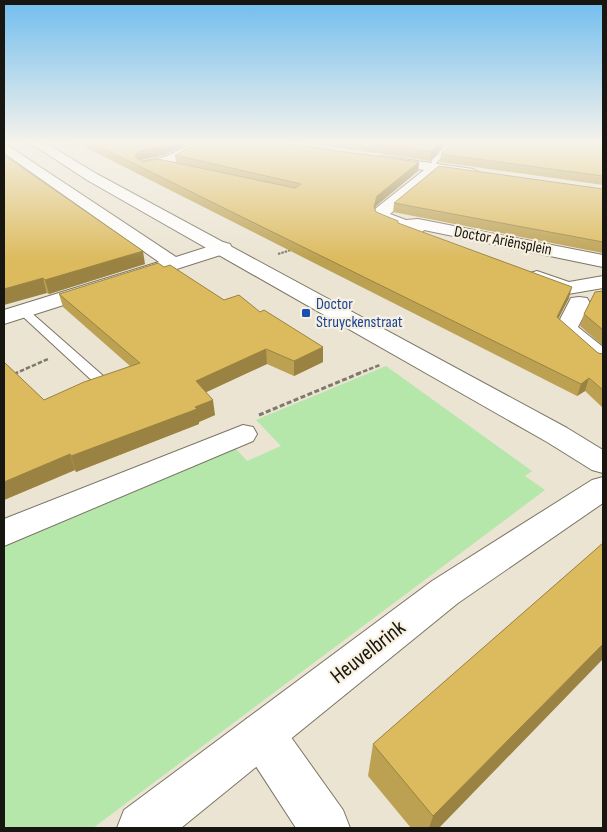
<svg xmlns="http://www.w3.org/2000/svg" width="607" height="832" font-family="'Sofia Sans Condensed',sans-serif">
<rect width="100%" height="100%" fill="#ebe4d3"/>
<!-- green -->
<path fill="#b5e6aa" d="M386 366 532 471 525 476 545 490 93 828H4V546L235 448 247 461 281 446 256 420Z"/>
<g fill="none" stroke-linecap="round" stroke-linejoin="round">
<!-- lane casing -->
<g stroke="#7b7565" stroke-width="2">
<path id="lane" d="M450 142H457L437 162 435 168H431L432 160Z
M23 308 27 309 109 381 110 384 109 387H99L19 313 18 311Z"/>
</g>
<!-- street casing -->
<g stroke="#7b7565" stroke-width="2">
<path id="street" d="M196 142H213L174 163 145 169 138 165 140 162 165 157Z
M4 143 176 257 223 242 230 244 232 248 230 252 4 324V310L159 262 4 153Z
M382 156 473 169 480 173 473 177 437 172 390 214 406 220 418 219 603 255V267L424 230 421 234 415 235 377 221 373 213 375 209 424 170 377 163 375 160 377 157Z
M537 271 569 282 603 276V288L568 294 530 281 527 277 530 273Z
M579 297 587 298 590 303 578 327 603 347V366L594 364 555 329 571 298Z
M243 425 253 427 257 434 253 441 4 546V519Z
M262 713 278 719 343 810 350 828H296L246 751 240 735 246 719Z"/>
</g>
<!-- secondary casing -->
<g stroke="#7b7565" stroke-width="2">
<path id="secondary" d="M29 142H44L97 174 567 428 603 450V473L592 470 547 442 87 180Z
M603 477V503L458 603 181 828H117L124 810 432 581 592 480Z"/>
</g>
<!-- path-far2 -->
<path stroke="#7d796d" stroke-width="2" stroke-dasharray="2.5 1" stroke-linecap="butt" d="M278 254 291 250"/>
<!-- path-far1 -->
<path stroke="#7d796d" stroke-width="2.5" stroke-dasharray="4.5 2" stroke-linecap="butt" d="M14 374 48 359
M357 374 380 365"/>
<!-- path -->
<path stroke="#7d796d" stroke-width="3" stroke-dasharray="5 2.5" stroke-linecap="butt" d="M13 375 17 373
M259 415 360 373"/>
<!-- lane -->
<use href="#lane" fill="#fff" fill-rule="evenodd"/>
<!-- street -->
<use href="#street" fill="#fff" fill-rule="evenodd"/>
<!-- secondary -->
<use href="#secondary" fill="#fff" fill-rule="evenodd"/>
</g>
<!-- wall -->
<path fill="#bda152" d="M75 142H191L164 155 140 160 143 162 176 163 175 155 419 162 418 171 376 206 375 209 376 212 398 223 569 298 558 319 598 353 603 354V408L585 391 577 396Z
M298 142H447L430 161Z
M603 142V185L440 162 441 154Z
M4 155 145 264 49 294 47 293Z
M603 189V253L393 212 394 203Z
M164 267 224 300 260 312 323 347V362L294 376 267 364 206 392 215 415 199 422V424L76 472 75 470 4 500V362L44 400 130 366 63 307 59 294Z
M603 291V346L580 326 584 314Z
M603 543 439 828H411L368 776 373 744Z"/>
<!-- shaded-wall -->
<path fill="#9a8342" d="M173 142H191L164 155 140 160 136 165 135 157 138 152Z
M440 142H447L430 161 431 152Z
M419 162 418 171 376 206 373 217 374 207 377 196Z
M143 251 145 264 49 294 45 280Z
M43 278 47 293 4 305V289Z
M572 287 569 298 553 329 557 317Z
M323 347V362L294 376V361Z
M266 349 267 364 198 396 196 381Z
M589 378 585 391 577 396 581 384Z
M213 400 215 415 199 422V424L76 472 71 456Z
M70 454 75 470 4 500V482Z
M603 644V659L439 828H429L433 816Z"/>
<!-- building -->
<path fill="#dcbb5f" stroke="#9a8342" d="M90 142H173L163 147 138 152 135 157 143 162 158 159 295 188 301 184 175 155 200 142H273L419 162 377 196 374 207 376 212 398 221V223L572 287 557 317 598 353 603 354V390L589 378 581 384Z
M358 142H440L431 152Z
M453 142H603V176L441 154Z
M4 155 143 251 45 280 43 278 4 289Z
M439 166 603 189V242L394 203Z
M158 263 164 267 170 265 224 300 239 295 260 312 264 310 323 347 294 361 266 349 196 381 213 400 195 407 197 409 71 456 70 454 4 482V362L44 400 84 382 140 363 59 294Z
M603 291V330L584 314 595 292Z
M603 543V644L433 816 373 744Z"/>
<!-- sky -->
<linearGradient id="sky" x2="0" y2="1"><stop stop-color="#71bdee"/><stop offset="0.55" stop-color="#f6f3eb"/><stop offset="1" stop-color="#f6f3eb" stop-opacity="0"/></linearGradient>
<rect width="607" height="259" fill="url(#sky)"/>
<!-- markers -->
<rect fill="#1a4fb4" stroke="#f8f1e0" stroke-width="2" x="301" y="308" width="10" height="10" rx="2.5"/>
<g text-anchor="middle" dominant-baseline="central" stroke-width="4.5" stroke-linejoin="round" paint-order="stroke">
<!-- far-street labels -->
<g font-size="16" fill="#181610" stroke="#f8f1e0">
<text transform="translate(503 241) rotate(11)">Doctor Ariënsplein</text>
</g>
<!-- far-transit labels -->
<g font-size="16" fill="#164399" stroke="#f8f1e0" text-anchor="start">
<text x="316" y="304">Doctor<tspan x="316" dy="18">Struyckenstraat</tspan></text>
</g>
<!-- near-street labels -->
<g font-size="22" fill="#181610" stroke="#f8f1e0">
<text transform="translate(368 652) rotate(-38)">Heuvelbrink</text>
</g>
</g>
<!-- border -->
<rect width="607" height="832" fill="none" stroke="#181610" stroke-width="10"/>
</svg>
